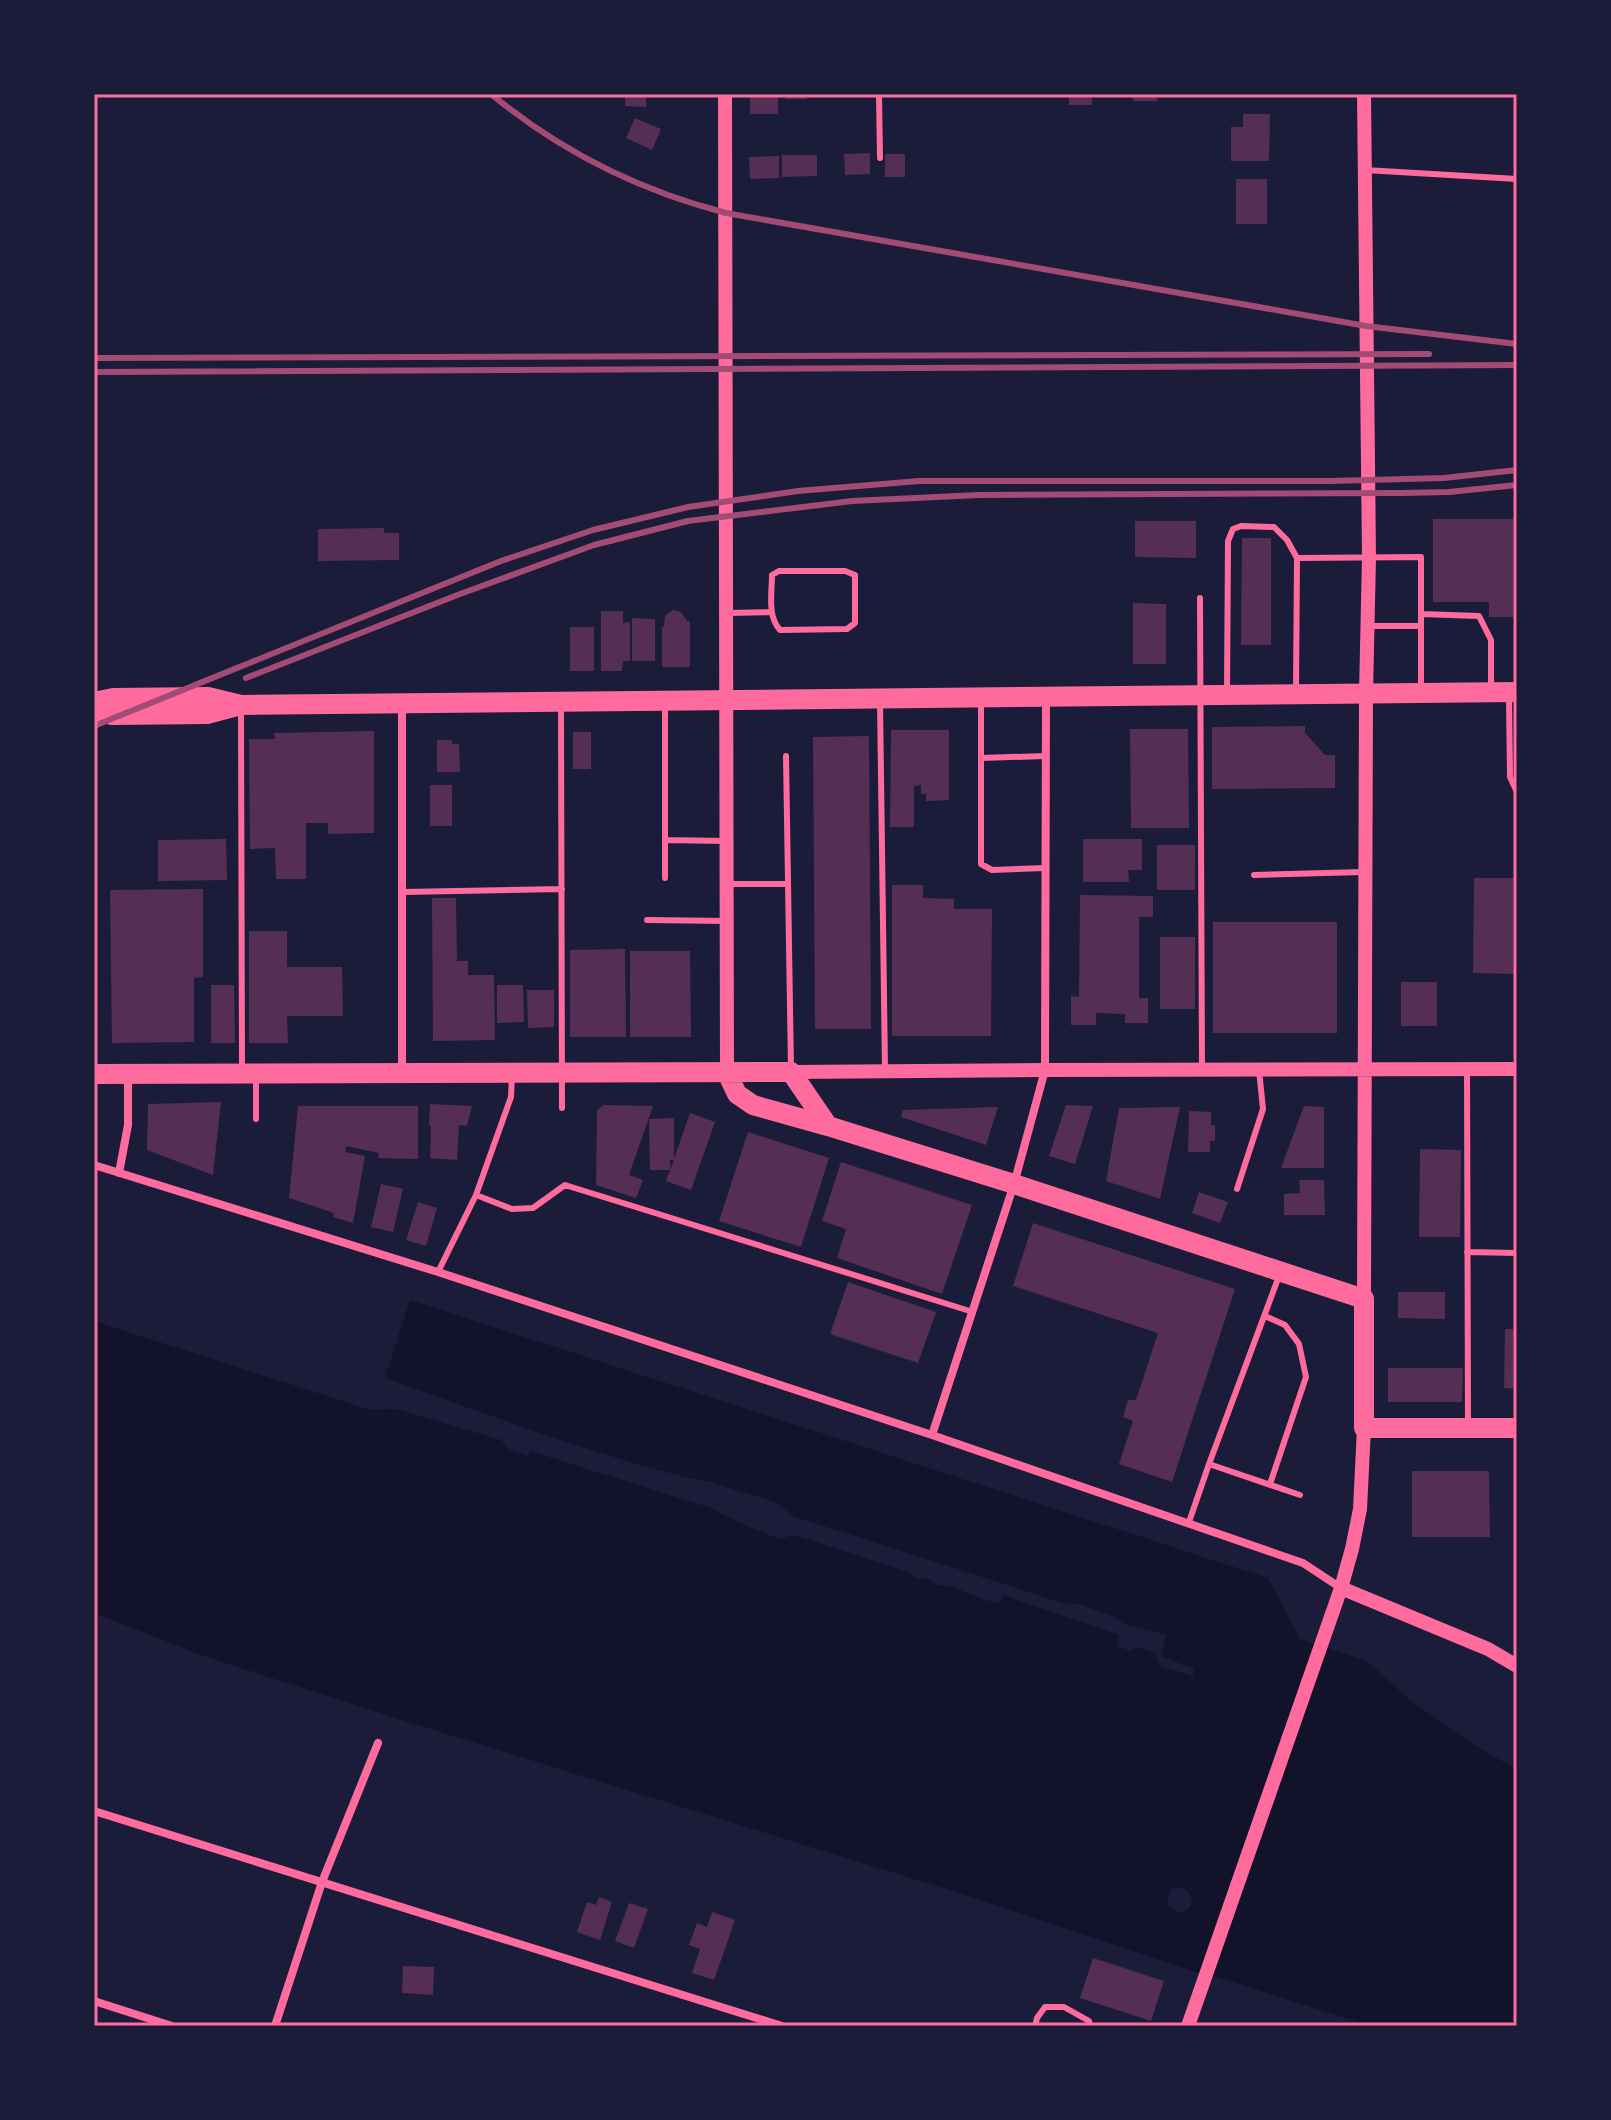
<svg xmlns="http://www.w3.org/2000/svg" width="1611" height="2120" font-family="'Alegreya Sans',sans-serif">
<rect width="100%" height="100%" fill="#1b1b3a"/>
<!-- water -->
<path fill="#12122b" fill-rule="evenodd" d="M410 1300 1268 1578 1300 1639 1367 1661 1411 1701 1474 1745 1517 1770V2026H1371L1220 1978 1189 1970 946 1889 405 1721 204 1656 94 1613V1321L370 1410 396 1409 501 1440 510 1451 528 1456 530 1451 711 1508C733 1521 756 1530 780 1539L794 1535 911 1573 918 1579H930L936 1585C955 1583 978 1602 1000 1603L1003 1595 1119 1635 1116 1646 1131 1651 1138 1647 1155 1654 1159 1666 1193 1676 1194 1669 1161 1656 1166 1635 1125 1624 1113 1616 1079 1604 1069 1605 793 1516 777 1503 708 1481 689 1478 636 1464 545 1435 385 1378ZM1179 1887 1187 1890 1192 1900 1190 1908 1180 1913 1169 1907 1167 1898 1171 1890Z"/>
<!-- building -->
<path fill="#542f53" d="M625 94H646V107L625 106Z
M750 94H778V114H750Z
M785 94H807V99H785Z
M1069 94H1092V105H1069Z
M1133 94H1157V101H1133Z
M1243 114H1270L1269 161H1231V127H1243Z
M635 118 661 129 652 150 626 138Z
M870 153V174L845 175 844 154Z
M885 154H905V177H885Z
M782 155H817V176L782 177Z
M779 156V178L750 179 749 157Z
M1236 179H1267V224H1236Z
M1433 519H1517V617H1489V602H1433Z
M1135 521H1196V558L1135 557Z
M384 528V533H399V560L318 561V529Z
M1242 538H1271V645H1241Z
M1133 603 1166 604V664H1133Z
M673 610 681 612 687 621H690V667H662V627H664L665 616Z
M601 611H623V623L630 622V661H623L622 671H601Z
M632 618 655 619V661H632Z
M570 627H594V671H570Z
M1305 726V733L1325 755H1335V788L1212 789V727Z
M1130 729H1188L1189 828H1131Z
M891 730H949V800L926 801V794H921V785L914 786V827H890Z
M374 731V833L328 834V823H306V879H276L275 848 250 849 249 739H275L274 733Z
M573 732H591V769H573Z
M869 736 871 1029H815L813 737Z
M437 740H452V744H459L460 772H437Z
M430 785H452V826H430Z
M226 839 227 880 158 881V840Z
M1083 839H1142V870H1128L1129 882H1083Z
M1157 845H1195V890H1157Z
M1474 878H1517V974L1473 973Z
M892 885H923V898L954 899V909H992L991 1036H892Z
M203 889V977L194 978V1042L112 1043 110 890Z
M1080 895 1153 896V917H1139V998H1148V1023H1125V1014L1096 1013V1025H1071V996L1079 997Z
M432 898H456L457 961H468V975H494L495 1040 433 1041Z
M1213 922H1337V1033H1213Z
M249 931H287V967H342L343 1016H287L288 1043H249Z
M1160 937H1195V1009H1160Z
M625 949 626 1037H570V950Z
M630 951H690L691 1037H630Z
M1401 982H1437V1026H1401Z
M211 985H234L235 1043H211Z
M497 985H523L524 1022 497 1023Z
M527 990H554V1027L528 1028Z
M221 1102 213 1175 147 1150 148 1104Z
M430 1104 472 1106 467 1126 459 1125 457 1160 430 1158 431 1126 429 1125Z
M603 1105 653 1106 629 1175 643 1180 636 1198 596 1185 597 1111Z
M1066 1105 1093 1106 1075 1164 1049 1156Z
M298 1106H418V1159L378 1158 379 1153 346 1146 345 1152 365 1156 353 1223 333 1217 334 1213 289 1198Z
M1304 1106 1324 1107V1168H1281Z
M998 1107 986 1145 901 1117 903 1110Z
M1180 1107 1160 1199 1106 1181 1119 1108Z
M1189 1111 1211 1112V1125H1215V1141H1210V1152H1188Z
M690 1113 715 1122 691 1190 666 1181 670 1170H650L649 1119 674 1118V1160H670V1170L672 1165Z
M748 1132 829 1158 801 1247 719 1221Z
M1420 1149 1461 1150 1460 1237H1419Z
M841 1162 972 1205 942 1294 837 1258 846 1229 822 1221Z
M1299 1180H1324L1325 1215H1284V1194L1300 1193Z
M381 1184 403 1189 393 1232 371 1227Z
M1199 1192 1228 1202 1220 1223 1192 1213Z
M418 1202 437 1208 426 1246 406 1240Z
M1033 1223 1235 1289 1172 1482 1119 1464 1133 1421 1123 1417 1128 1400H1136L1158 1333 1013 1286Z
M848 1282 936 1312 918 1363 830 1334Z
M1398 1292H1445V1319L1398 1318Z
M1505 1329H1517V1389L1504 1388Z
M1388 1368H1463L1462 1402H1388Z
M1412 1471H1489L1490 1537H1412Z
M599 1897 612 1902 600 1940 577 1932 587 1902 596 1905Z
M629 1903 648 1909 634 1948 615 1941Z
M712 1912 735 1920 714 1980 692 1973 700 1949 689 1945 697 1923 707 1927Z
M1093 1958 1164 1981 1151 2021 1080 1998Z
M403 1966 434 1967 433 1995 402 1993Z"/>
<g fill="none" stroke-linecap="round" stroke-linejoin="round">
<!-- service -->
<path stroke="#ff6b9d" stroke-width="6" d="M879 94 880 158
M1365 170 1517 179
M779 571H845L855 575V623L847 629 780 630C767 616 772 592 772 575Z
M1200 598 1202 1070
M728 613 772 612
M1421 614 1479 616 1491 640V688
M1368 626H1421
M1296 690 1297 558 1421 557V689
M1227 692 1228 541 1233 529 1241 526 1274 527 1287 540 1297 558
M1509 697 1510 777 1517 792
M981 701V864L992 870 1045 868
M880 702 885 1071
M561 705 562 1108
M241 710 242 1071
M786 756 791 1069
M981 758 1045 756
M665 840 726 841
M1254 875 1363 872
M665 878V704
M727 884H788
M403 892 562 889
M647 920 727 921
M1467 1069 1468 1426
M256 1119V1078
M1237 1189 1263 1109 1259 1070
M476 1195 512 1209 533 1208 565 1185 973 1312
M1467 1252 1517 1253
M438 1272 476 1195 511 1097 512 1075
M1279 1276 1209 1464 1300 1495
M1265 1316 1285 1325 1299 1344 1306 1377 1270 1484
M1189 1522 1209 1464
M1035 2026 1037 2018 1045 2007H1064L1089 2021 1090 2026"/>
<!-- minor -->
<path stroke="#ff6b9d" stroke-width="8" d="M402 1073V703
M94 1165 438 1272 932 1435 1303 1563 1341 1588
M119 1173 128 1125V1075
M932 1435 1014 1184 1045 1070 1046 697
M94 1811 782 2026
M94 2001 172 2026
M275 2026 322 1882 378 1743"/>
<!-- tertiary -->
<path stroke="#ff6b9d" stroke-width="14" d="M725 94 727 1073
M791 1072 1045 1070 1517 1069
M1364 1299 1366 694 1369 557 1364 94
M1341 1588 1488 1649 1517 1666
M1188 2026 1341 1588 1352 1549 1360 1509 1364 1428"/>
<!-- primary -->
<path stroke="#ff6b9d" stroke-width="20" d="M94 702 113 698 208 697 241 705 1517 692
M94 711 112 715 207 714 237 706
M727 1073 737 1094 753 1105 828 1126 1014 1184 1364 1299V1428H1517
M94 1074 791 1072 828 1126"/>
<!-- rail -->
<path stroke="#a44b75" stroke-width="6" d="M491 94C561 152 637 190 726 213L1366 326 1517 344
M94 358 1429 354
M94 372 1517 365
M246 678 460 594 594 545 688 521 852 501 979 495 1402 493 1449 492 1517 485
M94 726 501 561 593 530 688 507 798 491 919 481H1330L1444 478 1517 470"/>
</g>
<!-- border -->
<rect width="1611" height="2120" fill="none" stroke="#1b1b3a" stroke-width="192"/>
<rect x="96" y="96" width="1419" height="1928" fill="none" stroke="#ff6b9d" stroke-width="3"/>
</svg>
